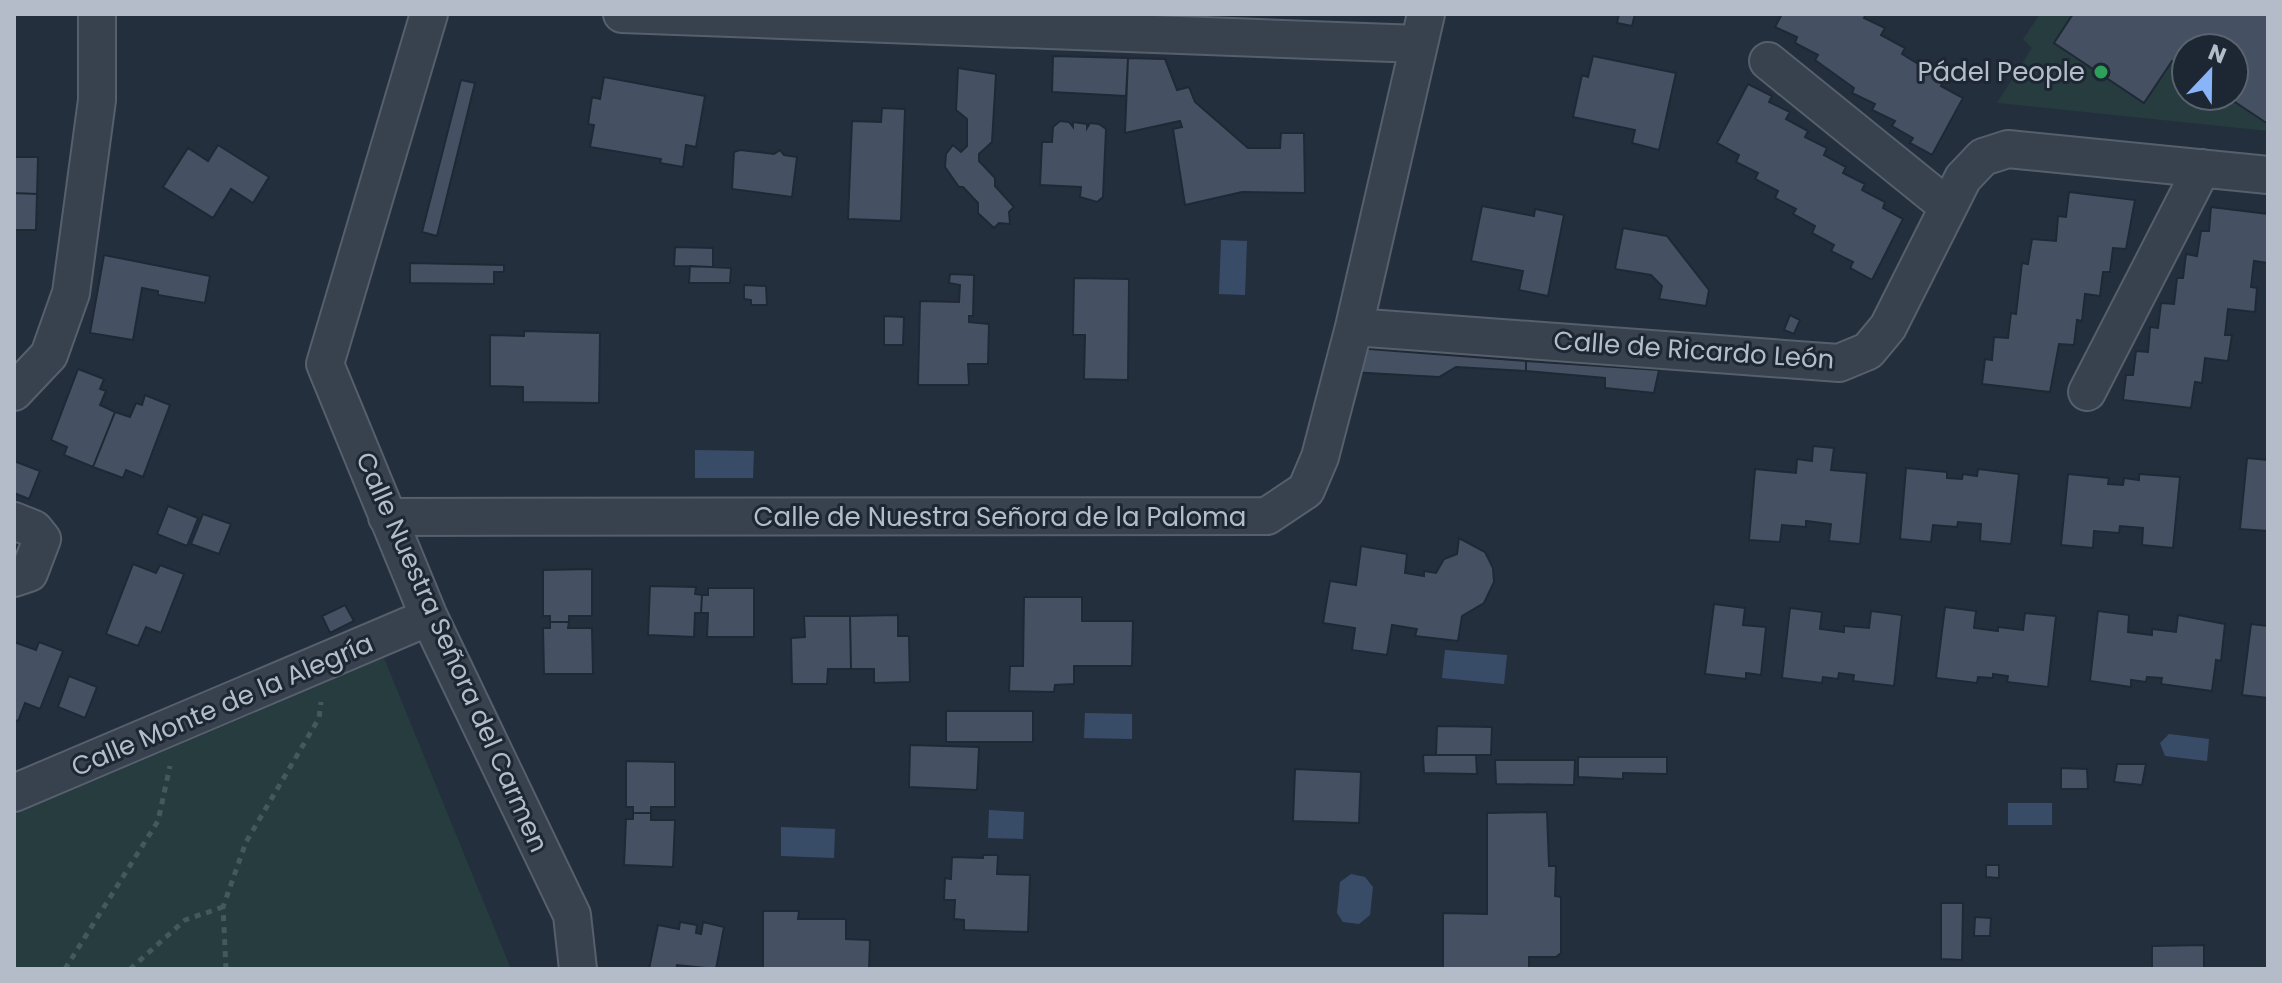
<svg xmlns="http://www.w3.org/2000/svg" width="2282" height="983" font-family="Poppins,sans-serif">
<rect width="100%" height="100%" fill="#242f3e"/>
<!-- green -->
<path fill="#263c3f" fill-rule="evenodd" d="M2040 14H2268V131L1997 103 2032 48 2023 39ZM2186 48H2234V96H2186Z
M384 658 511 969H14V815Z"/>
<!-- water -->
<path fill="#394c67" d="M1221 240 1247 241 1245 295 1219 294Z
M695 450 754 451 753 478H695Z
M1445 650 1507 655 1504 684 1442 678Z
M1085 713 1132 714V739L1084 738Z
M2169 734 2209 739 2207 761 2165 756 2160 743Z
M2008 803H2052V825H2008Z
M989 810 1024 812 1023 839 988 838Z
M781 827 835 829 834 858 781 856Z
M1351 874 1365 877 1373 887 1370 915 1359 924 1343 922 1337 913 1340 882Z"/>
<!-- building -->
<path fill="#455162" stroke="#1f2835" stroke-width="2" d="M1619 14H1635L1632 26 1617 23Z
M1782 14H1866L1864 18 1885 28 1881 35 1905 48 1902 54 1944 80 1941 86 1963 98 1932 155 1910 143 1913 138 1892 126 1895 121 1872 110 1875 104 1852 93 1854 88 1815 60 1818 55 1795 43 1797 37 1775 27Z
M2073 14H2268V124L2226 96H2234V48H2186V70L2172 61 2144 103 2054 43Z
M1053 56 1128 58 1126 96 1052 92Z
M1593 56 1676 73 1659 150 1632 143 1635 130 1573 117 1582 75 1588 77Z
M1128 58 1165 59 1177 90 1189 87 1195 102 1248 148H1280L1281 133H1304L1305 193 1242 192 1185 205 1173 129 1182 127 1180 121 1125 133Z
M958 68 996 74 992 142 979 154V161L995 178V186L1014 207 1009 212 1010 224 999 223 994 228 978 213V203L963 187H959L945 167 946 154 953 145 961 152 967 146V119L956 110Z
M604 77 705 96 696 147 686 145 683 167 660 163 661 159 590 147 594 125 588 124 592 97 600 99Z
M461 80 475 83 437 236 422 232Z
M1748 84 1772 96 1769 102 1790 112 1786 119 1808 131 1805 137 1827 148 1824 155 1846 167 1843 173 1865 184 1862 190 1885 202 1883 208 1903 219 1872 280 1850 268 1853 262 1831 251 1834 245 1812 233 1815 226 1793 214 1796 209 1775 198 1778 191 1755 179 1758 173 1736 162 1739 155 1717 143Z
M882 108 905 109 901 221 848 219 852 121 881 122Z
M1060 121 1069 122 1073 127V122L1087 124V128L1090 123 1099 124 1106 129 1103 197 1097 202 1080 197 1081 187 1040 185 1042 142H1052L1053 127Z
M218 145 269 177 253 203 231 189 213 218 163 187 188 148 208 161Z
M740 150 774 154 780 150 784 155 797 157 792 197 732 189 734 152Z
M14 157H38L37 194 14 193Z
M2069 192 2135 200 2126 249 2113 248 2110 272H2103L2100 296 2085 294 2082 321 2077 320 2074 345 2059 344 2050 392 1982 384 1985 359 1992 360 1994 337 2008 338 2011 313 2016 314 2022 263 2028 264 2032 239 2056 241 2058 216 2066 217Z
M14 193 37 194 36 230H14Z
M1482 206 1534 216 1535 209 1564 215 1548 296 1519 290 1523 271 1471 261Z
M2211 207 2268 214V263L2254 261 2251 287 2257 288 2255 312 2228 309 2225 335H2232L2228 361 2205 358 2202 383 2195 382 2191 408 2123 400 2126 375H2133L2136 351 2148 352 2150 327 2158 328 2161 303 2174 304 2177 278H2183L2186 254 2197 256 2201 231H2209Z
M1623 228 1667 236 1709 290 1706 306 1659 299 1662 286 1651 275 1615 269Z
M675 247 713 248V267L674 266Z
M104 255 210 276 205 303 158 295V291L142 288 133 340 90 333Z
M410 263 504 265V272H494V284L410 283Z
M690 266 731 268 730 283H689Z
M950 274 974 275 973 316H969V322L989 324 988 364H968L969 385H918L920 301 959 302 960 285 949 283Z
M1074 278 1129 279 1128 380 1084 379 1085 335H1073Z
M744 285 766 286 767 305H751V300L744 299Z
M1790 315 1800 320 1794 334 1784 330Z
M884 316 904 317 903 345H884Z
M524 331 600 333 599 403 523 402V387L490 386V335L524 336Z
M1356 348 1526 361V371L1456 367 1439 377 1350 372Z
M1526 361 1659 370 1654 393 1605 388V378L1526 371Z
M78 369 104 379 100 389 106 391 100 405 115 412 93 467 64 455 67 447 51 440Z
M145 395 170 405 143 477 126 470 123 478 93 467 115 412 130 417 136 403 142 405Z
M1813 446 1834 448 1831 470 1867 473 1860 544 1829 541 1831 524 1806 521V527L1782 525 1780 542 1749 540 1755 469 1796 473 1797 459 1812 461Z
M2247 458 2268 460V531L2240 529Z
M14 461 40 471 29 499 14 493Z
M1906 468 1947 472V478L1962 479 1963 474 1977 476 1978 469 2019 474 2011 544 1980 541 1981 524 1958 522 1957 527 1933 525 1931 542 1900 539Z
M2068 474 2109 478 2108 484 2123 485 2124 478 2139 480V474L2180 477 2173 548 2142 545 2143 528 2120 526 2119 533 2094 531 2093 548 2061 545Z
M168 506 198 518 187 546 157 534Z
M203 514 231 524 219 554 191 544Z
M1459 538 1485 552 1493 568 1494 582 1484 603 1462 616 1458 641 1415 636 1417 629 1392 625 1387 655 1352 650 1355 628 1323 623 1330 581 1356 585 1361 546 1407 554 1405 573 1424 576V571L1436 573 1444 559 1457 554Z
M133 564 156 573 160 565 184 574 161 633 146 627 138 646 106 634Z
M592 569V616H569V622H550V616H543V570Z
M650 586 696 587 695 594 702 595 701 613H695L694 637 648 635Z
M708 588H754V637H707L708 613H701L702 595H708Z
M1024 597H1082V621H1133L1132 666H1074V684L1055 685 1054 692 1009 691 1010 666H1023Z
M1714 604 1745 608 1743 625 1766 627 1761 675 1746 673V679L1705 674Z
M345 605 354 621 330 633 322 616Z
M1945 607 1976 611 1974 628 1998 631V627L2023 630 2025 613 2056 616 2048 687 2007 682 2008 676 1993 674V678L1978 677 1977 683 1936 678Z
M1790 608 1822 612 1820 629 1844 632V626L1869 628 1871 611 1902 615 1894 686 1853 681 1854 675 1839 673 1838 679 1823 677 1822 683 1782 678Z
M2098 611 2129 615 2128 632 2152 635V629L2176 632 2178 615 2225 624 2221 661 2216 660 2212 691 2161 684 2162 678 2147 677 2146 682 2131 680V687L2090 681Z
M898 615V636H909L910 682 874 683V669H851L850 616Z
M804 616H850L851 669H828L827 684H792L791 638 805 637Z
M550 622H569L568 628H592L593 674H544L543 628H550Z
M2251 624 2268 626V698L2242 695Z
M14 642 36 650 39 642 63 651 40 709 25 703 18 721 14 720Z
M69 676 97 687 85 718 58 707Z
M946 711H1033V742H946Z
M1437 726 1492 727 1491 755H1436Z
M910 745 979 747 977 790 909 787Z
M1423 755H1476L1477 774 1424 773Z
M1578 757H1667V774L1623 773V779L1578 777Z
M1495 760H1575L1574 785 1496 784Z
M626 761 675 762V807H651V813H633V807H626Z
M2117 764H2146L2142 785 2114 782Z
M2061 768 2087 769 2088 789H2061Z
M1295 769 1361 772 1359 823 1293 821Z
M1547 812 1549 866H1556L1555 896 1561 897V953L1556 957H1529V969H1443V913L1487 914V813Z
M633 813H651V820H675L673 867 624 865 626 819H633Z
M983 855H998L997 874 1030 875 1028 932 964 930V920L954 919 955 900H944L945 878 951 879 952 857 983 858Z
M1986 865H1999V878L1986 877Z
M1941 903H1963L1962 960 1941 959Z
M763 911H799L798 919H846V939L870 940 869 969H763Z
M1975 917 1991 918 1990 936H1974Z
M680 922 697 925 696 933 701 934 703 922 724 927 716 969 677 965 676 969H649L658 925 679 929Z
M2204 945V969H2152V946Z"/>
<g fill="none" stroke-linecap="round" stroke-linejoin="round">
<!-- minor casing -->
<g stroke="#565f6c" stroke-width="40">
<path id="minor" d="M429 14 325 364 429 617 572 915 578 969
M622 14 1419 44
M1768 61 1947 206
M1354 327 1839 363 1868 351 1888 327 1963 178 1983 157 2008 149 2268 175
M14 392 49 355 71 293 97 100V14
M2087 392 2202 168
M387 517 1267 516 1306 490 1320 457 1354 327 1426 14
M14 521 34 529 42 539 29 573 14 578
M14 793 429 617"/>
</g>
<!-- path -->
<path stroke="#44595c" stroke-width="5" stroke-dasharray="6 6" stroke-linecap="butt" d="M65 969 158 821 170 766
M130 969 185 920 223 907
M226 969 223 907 246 842 319 718 321 702"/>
<!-- minor -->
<use href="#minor" stroke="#38414e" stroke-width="36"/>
</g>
<!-- markers -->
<circle fill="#2e9e5b" stroke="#1d2633" stroke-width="3" cx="2101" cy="72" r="8"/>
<g text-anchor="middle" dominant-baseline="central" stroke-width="6" stroke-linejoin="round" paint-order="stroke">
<!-- poi labels -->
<g font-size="26" fill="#b4bcc9" stroke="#1d2633" text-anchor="end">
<text x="2085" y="72">Pádel People</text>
</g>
<!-- street labels -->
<g font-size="26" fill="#b4bcc9" stroke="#1d2633">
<text transform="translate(1694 350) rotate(4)">Calle de Ricardo León</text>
<text x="1000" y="517">Calle de Nuestra Señora de la Paloma</text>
<text transform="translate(452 652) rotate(66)">Calle Nuestra Señora del Carmen</text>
<text transform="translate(222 705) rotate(-23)">Calle Monte de la Alegría</text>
</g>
</g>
<!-- border -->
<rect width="2282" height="983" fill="none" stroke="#b4bcc9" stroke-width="32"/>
<!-- north arrow -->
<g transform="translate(2210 72) rotate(22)"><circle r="38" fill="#1d2633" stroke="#59626f" stroke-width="2"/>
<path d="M0-6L14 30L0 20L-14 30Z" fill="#8ab4f8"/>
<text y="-12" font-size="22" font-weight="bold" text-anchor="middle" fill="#b4bcc9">N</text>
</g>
</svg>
